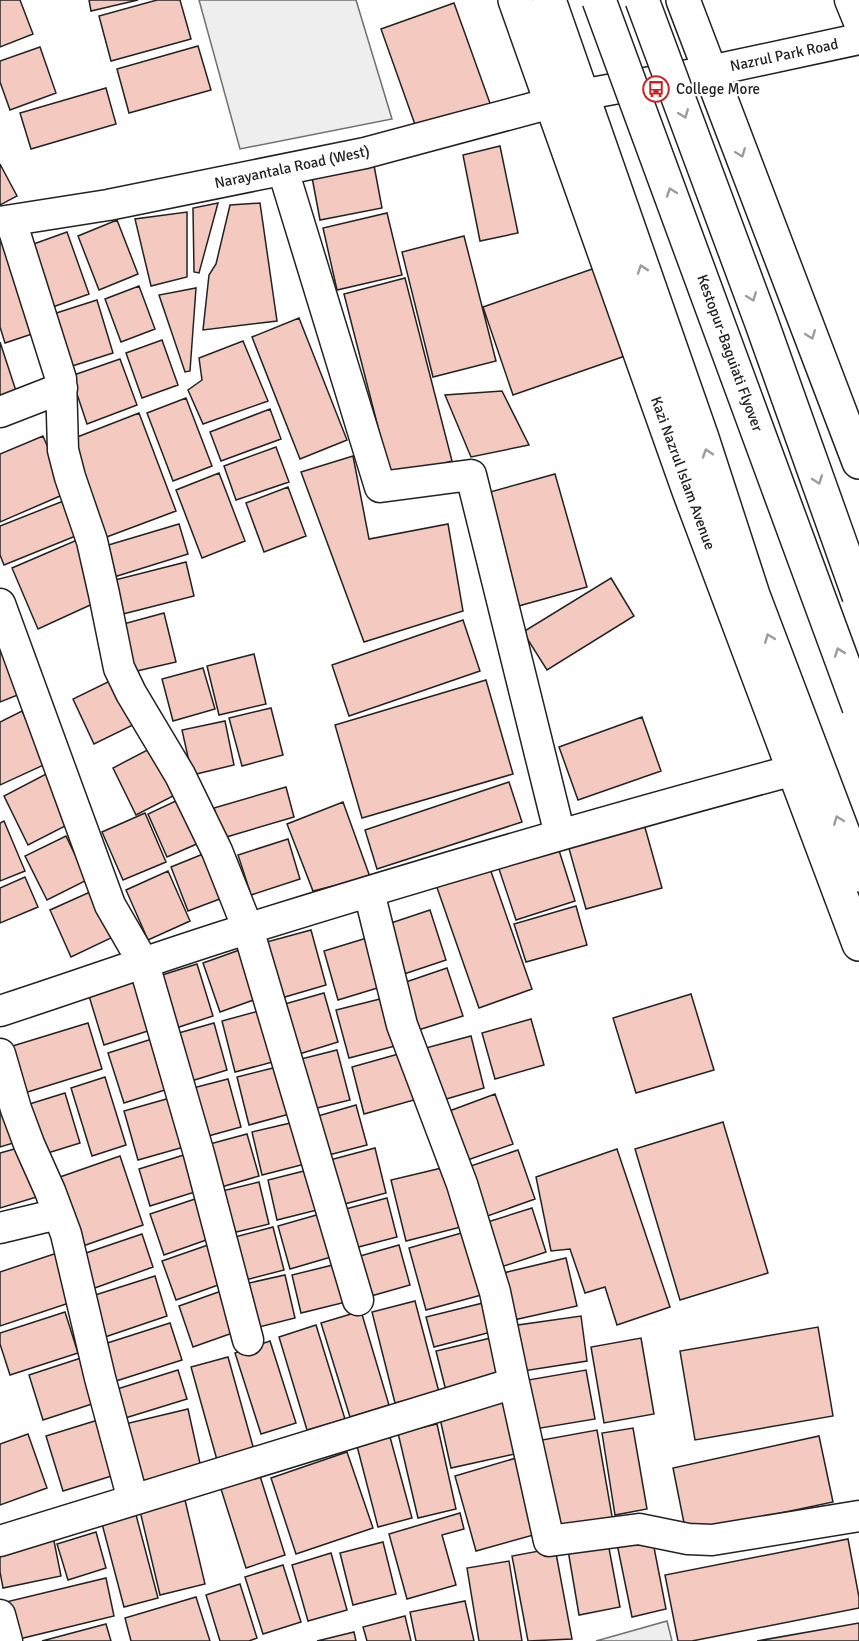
<svg xmlns="http://www.w3.org/2000/svg" width="859" height="1641" font-family="Signika,sans-serif">
<rect width="100%" height="100%" fill="#fff"/>
<!-- green -->
<path fill="#eee" stroke="#6f6f6f" stroke-width="1.5" d="M199 0H356L392 119 240 149Z
M667 1621 672 1641H596Z"/>
<!-- building -->
<path fill="#f3c9c0" stroke="#222" stroke-width="1.5" d="M0 0H20L33 34 0 47Z
M89 0H138L91 11Z
M157 0H180L191 39 111 61 99 16Z
M454 3 491 106 418 133 381 29Z
M198 46 211 90 129 113 117 69Z
M40 47 56 93 10 110 0 82V61Z
M106 88 116 124 31 149 20 113Z
M500 146 518 233 480 241 463 155Z
M373 160 382 208 320 220 311 172Z
M0 164 17 196 0 205Z
M218 203 199 273 194 272 193 208Z
M260 203 277 321 203 330 209 275 216 264 230 205Z
M187 212V277L151 286 135 219Z
M387 213 402 275 337 290 323 228Z
M117 220 138 274 99 290 78 236Z
M67 232 89 294 50 308 28 246Z
M464 236 496 361 433 377 402 252Z
M12 239 41 331 5 343 0 327V243Z
M598 267 628 355 513 395 483 307Z
M405 278 452 461 391 478 344 294Z
M139 286 155 329 121 342 105 299Z
M196 288 190 371 185 372 159 295Z
M97 300 113 353 66 368 50 315Z
M299 318 347 440 300 459 252 337Z
M162 340 178 385 142 398 126 353Z
M243 341 268 401 203 424 188 390 202 380 199 358Z
M0 342 18 397 0 403Z
M120 359 137 405 87 424 71 376Z
M502 391 529 445 471 457 445 395Z
M186 398 212 466 173 481 147 413Z
M270 409 281 439 221 461 210 432Z
M139 413 176 511 104 538 67 441Z
M43 436 67 493 0 522V454Z
M276 447 289 482 236 500 224 466Z
M353 456 369 539 448 524 463 611 364 642 301 472Z
M219 473 245 541 202 558 176 490Z
M555 474 587 587 515 607 483 494Z
M288 487 306 536 264 552 246 503Z
M71 498 83 533 4 565 0 555V526Z
M179 524 188 554 114 577 105 546Z
M84 537 99 601 38 629 12 568Z
M186 562 194 596 119 615 111 581Z
M611 578 634 616 547 670 523 632Z
M164 613 176 662 128 673 116 626Z
M463 620 480 671 349 716 332 665Z
M0 645 20 694 0 702Z
M254 654 266 704 219 715 207 666Z
M203 668 215 709 173 721 162 679Z
M116 678 137 723 94 744 73 699Z
M486 680 513 774 362 818 335 725Z
M271 708 283 755 242 766 229 718Z
M22 711 46 764 0 785V722Z
M642 717 661 771 578 800 559 747Z
M225 721 234 765 192 775 182 730Z
M155 746 179 793 136 815 113 768Z
M48 773 73 822 28 845 4 796Z
M509 782 522 822 377 869 365 830Z
M286 787 294 817 223 838 214 808Z
M180 799 199 843 167 857 148 814Z
M343 802 370 877 313 891 287 824Z
M145 813 166 862 123 880 102 832Z
M4 821 25 871 0 881V823Z
M644 824 662 888 586 909 568 845Z
M66 836 87 880 47 900 25 856Z
M288 839 300 879 251 895 238 855Z
M557 844 575 901 516 920 497 863Z
M208 852 225 897 188 911 171 867Z
M487 860 532 989 479 1008 434 879Z
M168 871 190 921 148 940 126 890Z
M25 877 38 907 0 923V888Z
M90 892 111 938 71 957 50 910Z
M576 906 587 945 526 962 514 924Z
M430 910 446 960 401 975 385 925Z
M311 930 326 985 278 999 263 943Z
M370 937 384 986 338 1000 324 951Z
M245 948 262 997 220 1012 203 963Z
M197 964 213 1016 176 1028 159 976Z
M447 968 463 1016 415 1031 400 984Z
M136 981 151 1030 104 1045 89 996Z
M324 993 338 1042 296 1055 281 1005Z
M691 994 714 1070 636 1093 613 1018Z
M388 997 399 1045 349 1058 336 1010Z
M266 1009 280 1060 235 1072 222 1021Z
M531 1019 544 1065 495 1079 482 1033Z
M88 1023 102 1069 21 1094 6 1048Z
M214 1023 227 1070 188 1082 175 1034Z
M471 1036 484 1088 436 1102 422 1049Z
M152 1039 168 1089 124 1103 108 1053Z
M337 1050 350 1100 309 1110 297 1060Z
M402 1053 414 1100 364 1114 352 1067Z
M285 1065 297 1112 249 1125 237 1077Z
M0 1075 23 1140 0 1147Z
M105 1077 126 1145 92 1156 71 1088Z
M228 1079 241 1127 201 1138 189 1089Z
M65 1093 80 1143 38 1156 23 1106Z
M495 1094 513 1144 462 1162 444 1113Z
M177 1096 191 1145 138 1160 124 1111Z
M356 1105 367 1145 321 1157 311 1118Z
M299 1121 309 1163 262 1175 252 1132Z
M723 1122 768 1273 680 1300 635 1149Z
M247 1134 259 1176 218 1188 206 1145Z
M25 1146 40 1196 0 1208V1153Z
M375 1148 386 1193 337 1206 326 1161Z
M617 1149 670 1307 617 1325 605 1287 585 1293 570 1249 551 1251 536 1177Z
M518 1150 535 1199 479 1219 462 1169Z
M187 1154 198 1191 150 1206 139 1169Z
M120 1156 143 1225 80 1247 57 1178Z
M446 1167 461 1227 406 1241 391 1180Z
M312 1169 321 1209 277 1220 268 1180Z
M259 1182 269 1224 228 1234 218 1192Z
M387 1198 397 1237 347 1250 338 1211Z
M195 1199 209 1239 164 1255 150 1214Z
M532 1208 546 1252 492 1270 478 1225Z
M327 1212 338 1255 290 1269 278 1226Z
M273 1227 284 1270 238 1282 227 1239Z
M472 1230 489 1293 426 1310 409 1248Z
M142 1234 153 1267 92 1289 80 1255Z
M208 1245 221 1284 176 1300 162 1261Z
M399 1245 410 1285 364 1298 353 1258Z
M63 1251 78 1300 0 1326V1272Z
M566 1258 577 1306 509 1321 499 1274Z
M337 1264 346 1302 301 1313 292 1275Z
M285 1275 295 1318 251 1329 240 1285Z
M155 1276 167 1316 105 1337 92 1296Z
M227 1289 241 1330 193 1347 179 1306Z
M415 1301 439 1392 395 1403 372 1312Z
M487 1302 495 1331 434 1347 426 1317Z
M361 1311 389 1405 350 1417 321 1323Z
M65 1312 78 1353 10 1375 0 1344V1333Z
M581 1316 587 1361 517 1372 511 1326Z
M170 1323 182 1360 113 1382 101 1345Z
M316 1325 345 1419 307 1430 279 1337Z
M818 1327 833 1416 695 1440 680 1351Z
M495 1337 504 1377 446 1391 436 1351Z
M641 1338 654 1414 604 1423 591 1347Z
M270 1341 296 1423 261 1434 235 1353Z
M228 1357 254 1450 217 1460 191 1367Z
M81 1358 95 1403 43 1420 29 1375Z
M178 1370 187 1399 122 1419 114 1390Z
M586 1370 595 1419 535 1429 528 1380Z
M512 1398 524 1452 451 1468 439 1414Z
M188 1409 201 1468 138 1483 125 1424Z
M98 1420 115 1475 63 1491 46 1436Z
M437 1424 456 1509 418 1518 398 1433Z
M633 1428 647 1509 615 1515 602 1433Z
M597 1430 613 1522 558 1532 542 1440Z
M28 1434 47 1488 0 1505V1444Z
M819 1436 833 1502 686 1533 673 1468Z
M390 1437 412 1518 378 1527 357 1446Z
M347 1452 373 1528 296 1554 271 1478Z
M516 1458 537 1534 476 1551 455 1476Z
M260 1476 285 1555 246 1568 221 1489Z
M185 1500 205 1584 160 1595 140 1511Z
M135 1511 158 1598 124 1607 101 1520Z
M460 1513 464 1529 442 1535 456 1585 407 1599 389 1534Z
M96 1532 106 1568 68 1580 57 1544Z
M651 1532 666 1609 632 1617 616 1539Z
M53 1536 61 1576 3 1588 0 1572V1547Z
M848 1539 859 1597V1608L692 1641H678L665 1575Z
M383 1542 396 1594 353 1605 340 1553Z
M608 1543 620 1607 579 1615 568 1550Z
M555 1548 572 1639 528 1641 512 1556Z
M331 1553 347 1610 308 1621 292 1565Z
M509 1561 522 1641H479L467 1568Z
M283 1565 301 1622 263 1634 245 1577Z
M106 1578 114 1616 15 1640 6 1602Z
M240 1584 257 1638 249 1641H220L206 1595Z
M196 1597 210 1641H131L125 1618Z
M465 1601 474 1641H416L410 1612Z
M405 1616 411 1641H367L363 1627Z
M859 1623V1641H757Z
M106 1624 111 1641H42Z
M354 1632 356 1641H317Z"/>
<g fill="none" stroke-linecap="round" stroke-linejoin="round">
<!-- minor casing -->
<g stroke="#222" stroke-width="33">
<path id="minor" d="M850 0 859 22
M283 170 380 487 471 475 560 835
M11 221 61 379 63 450 70 477 92 541 104 594 119 668 131 693 180 775 217 851 248 929 358 1300
M0 222 108 205 365 153 581 95 710 71 859 39
M0 412 62 388
M0 604 110 905 144 964 199 1154 248 1340
M369 892 402 1025 462 1184 495 1292 514 1383
M0 1011C83 984 166 954 250 928 430 872 611 819 794 770
M0 1054 16 1109 29 1144 50 1191 66 1234 100 1378 133 1500
M0 1228 58 1214
M0 1541 514 1383 549 1541 639 1529 688 1539 712 1540 859 1516
M0 1615 7 1641"/>
</g>
<!-- tertiary casing -->
<g stroke="#222" stroke-width="36">
<path id="tertiary" d="M515 0 689 491 859 944"/>
</g>
<!-- primary casing -->
<g stroke="#222" stroke-width="36">
<path id="primary" d="M549 0 702 438 753 595 859 875
M683 0 859 462"/>
</g>
<!-- minor -->
<use href="#minor" stroke="#fff" stroke-width="30"/>
<!-- tertiary -->
<use href="#tertiary" stroke="#fff" stroke-width="33"/>
<!-- primary -->
<use href="#primary" stroke="#fff" stroke-width="33"/>
<!-- primary-bridge casing -->
<g stroke="#222" stroke-width="36" stroke-linecap="butt">
<path id="primary-bridge" d="M599 0 859 707
M642 0 761 321 859 596"/>
</g>
<!-- primary-bridge -->
<use href="#primary-bridge" stroke="#fff" stroke-width="33"/>
</g>
<!-- one-way arrows -->
<defs><path id="oneway-chevron" d="M-2-3.5L2.5 0L-2 3.5" fill="none" stroke-width="1.6" stroke-linecap="round" stroke-linejoin="round" transform="scale(1.5)"/></defs>
<g stroke="#9c9c9c">
<use href="#oneway-chevron" transform="translate(684 114) rotate(69)"/>
<use href="#oneway-chevron" transform="translate(741 153) rotate(69)"/>
<use href="#oneway-chevron" transform="translate(671 192) rotate(-110)"/>
<use href="#oneway-chevron" transform="translate(642 269) rotate(-109)"/>
<use href="#oneway-chevron" transform="translate(752 297) rotate(69)"/>
<use href="#oneway-chevron" transform="translate(811 335) rotate(69)"/>
<use href="#oneway-chevron" transform="translate(707 453) rotate(-108)"/>
<use href="#oneway-chevron" transform="translate(818 480) rotate(70)"/>
<use href="#oneway-chevron" transform="translate(769 638) rotate(-111)"/>
<use href="#oneway-chevron" transform="translate(839 652) rotate(-110)"/>
<use href="#oneway-chevron" transform="translate(838 820) rotate(-111)"/>
</g>
<!-- icons -->
<defs>
<g id="bus-ring" transform="scale(1.35)"><circle r="9.5" fill="#fff" stroke="#c62828" stroke-width="1.5"/><path d="M-5-6H5V4H4V6H2V4H-2V6H-4V4H-5ZM-3.5-4V0h7V-4ZM-3.5 1.2v1.5H-2V1.2ZM2 1.2v1.5H3.5V1.2Z" fill="#c62828"/></g>
</defs>
<g fill-rule="evenodd">
<use href="#bus-ring" x="656" y="89"/>
</g>
<g text-anchor="middle" dominant-baseline="central" stroke-width="4.5" stroke-linejoin="round" paint-order="stroke">
<!-- street labels -->
<g font-size="15" fill="#222" stroke="#fff">
<text transform="translate(784 55) rotate(-12)">Nazrul Park Road</text>
<text transform="translate(292 167) rotate(-12)">Narayantala Road (West)</text>
<text transform="translate(730 353) rotate(70)">Kestopur-Baguiati Flyover</text>
<text transform="translate(683 473) rotate(70)">Kazi Nazrul Islam Avenue</text>
</g>
<!-- poi labels -->
<g font-size="15" fill="#222" stroke="#fff" text-anchor="start">
<text x="676" y="89">College More</text>
</g>
</g>
</svg>
